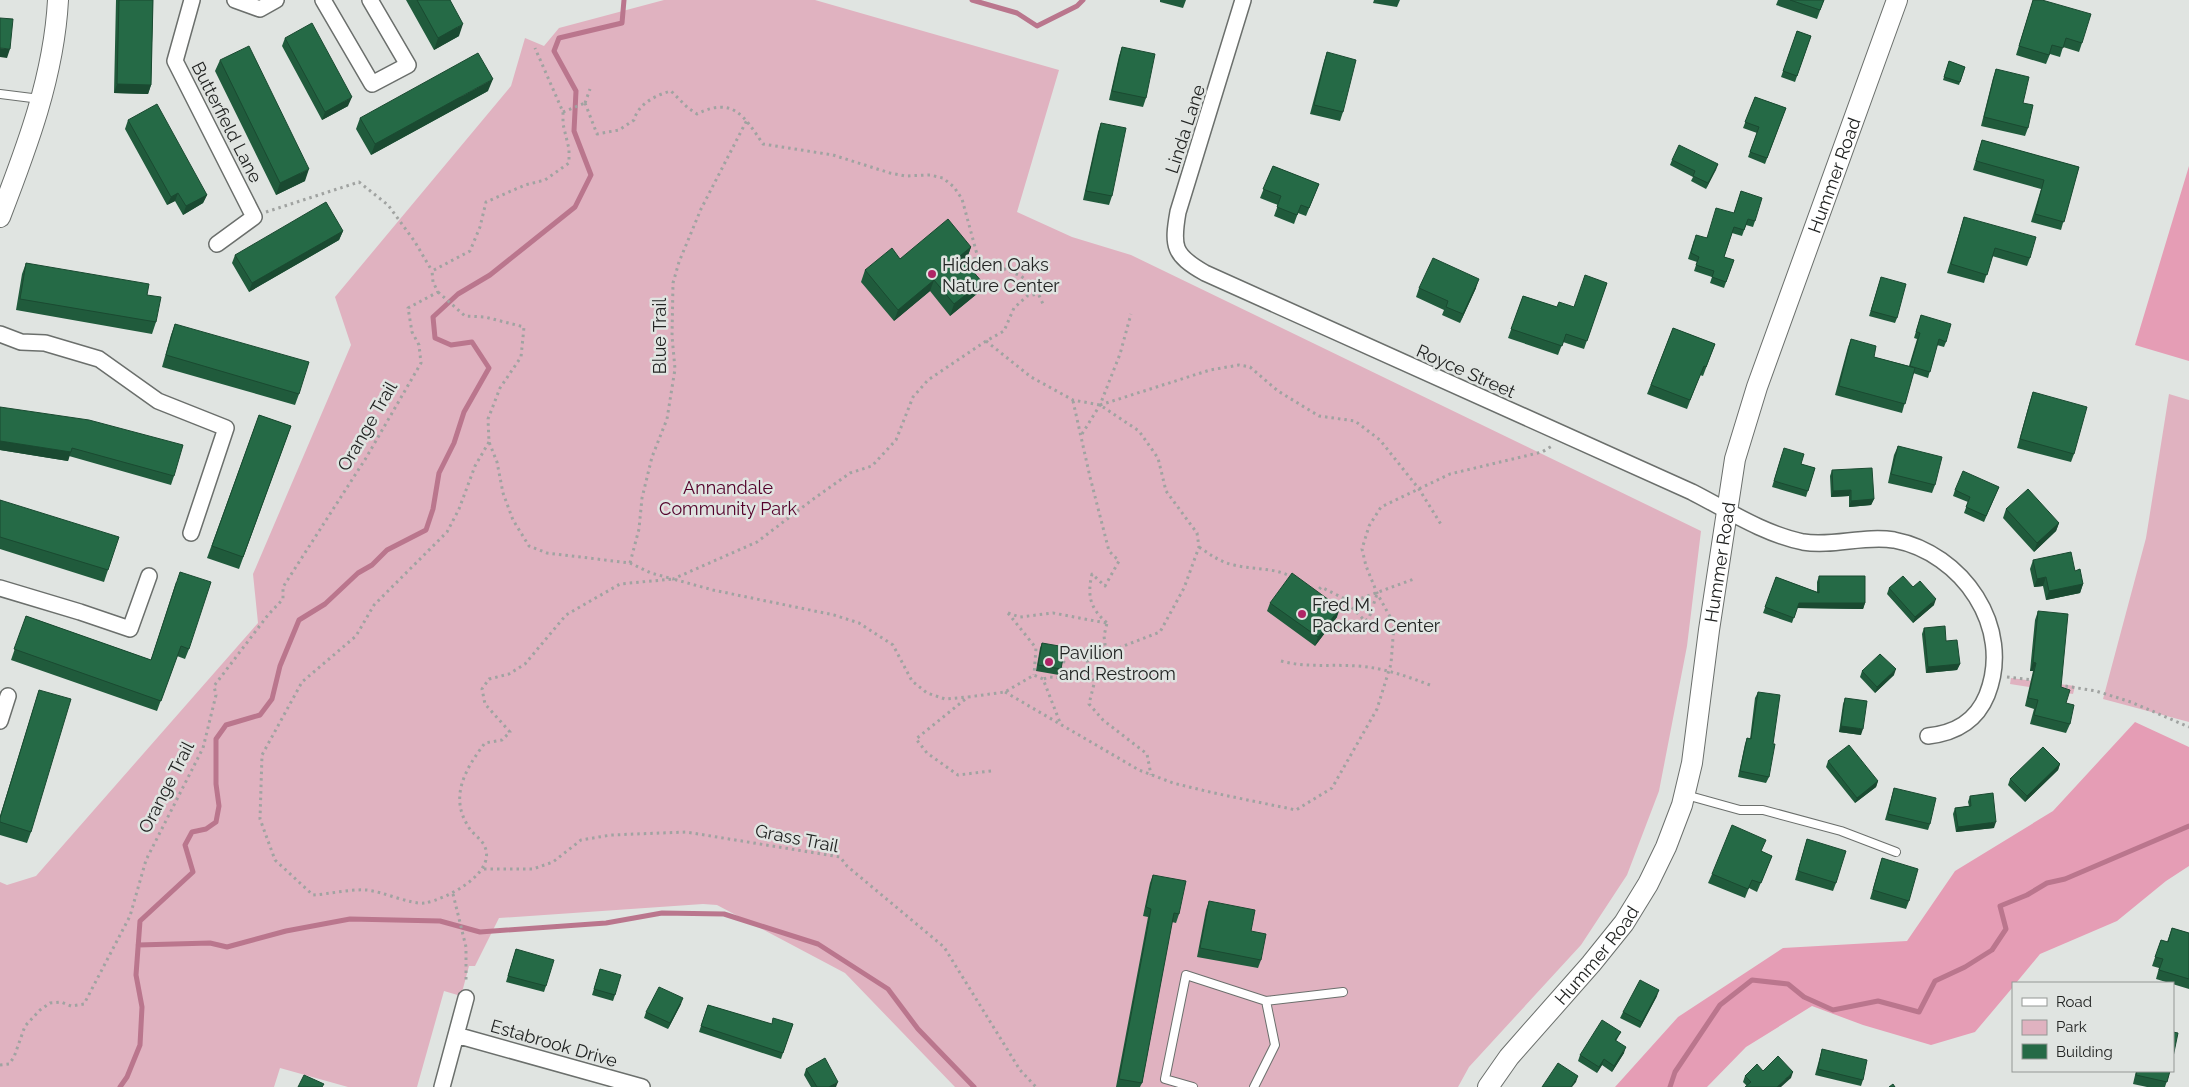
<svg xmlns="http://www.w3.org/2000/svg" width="2189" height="1087" font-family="Raleway,sans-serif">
<rect width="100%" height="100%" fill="#e0e4e1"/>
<!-- green -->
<path fill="#e0b2c0" d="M664 0H815L1059 70 1017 212 1072 237 1131 255 1701 531 1687 646 1659 791 1627 875 1581 945 1469 1067 1458 1087H955L845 973 717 905 703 904 499 918 475 966H469L461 996 444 991 417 1087H348L280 1068 274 1087H0V882L7 885 36 876 258 623 253 574 351 345 335 297 511 86 525 38 544 46 559 28Z
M2169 394 2189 400V722L2103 699 2146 538Z
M2011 678 2075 686 2073 694 2010 684Z"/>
<!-- forest -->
<path fill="#e59db5" d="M2189 166V361L2135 345Z
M2135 722 2189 747V866L2166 881 2117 921 2040 954 2016 983H2013V987L1975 1032 1931 1045 1863 1025 1812 1006 1746 1047 1707 1087H1615L1678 1017 1783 948 1907 941 1955 871 2053 811Z"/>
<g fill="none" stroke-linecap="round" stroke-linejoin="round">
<!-- stream -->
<path stroke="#ba768d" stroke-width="5" d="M972 0 1017 13 1037 26 1077 6 1083 0
M138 945 210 943 227 947 286 931 350 919 440 921 480 932 606 923 662 913 724 914 818 944 888 989 918 1029 974 1087
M120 1087 127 1077 140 1045 142 1007 136 975 140 921 193 872 185 845 192 832 206 829 216 822 219 806 216 784V739L226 725 260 715 272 699 280 666 299 620 325 604 358 573 372 565 387 550 426 530 433 509 439 473 454 443 464 412 489 368 472 342 451 345 435 338 433 317 458 294 490 275 575 207 591 175 574 131 576 91 554 51 559 38 622 23 624 0
M1670 1087 1675 1072 1720 1005 1752 980 1788 984 1804 997 1833 1010 1878 1001 1919 1012 1935 981 1965 967 1992 950 2006 929 2000 906 2027 895 2047 883 2065 879 2189 826"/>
<!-- lane casing -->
<g stroke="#6b6f6c" stroke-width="10">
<path id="lane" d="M0 94 40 99
M1686 795 1740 810H1763L1841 831 1896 852
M1193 1087 1165 1079 1186 975 1266 1001 1343 992
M1254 1087 1275 1045 1266 1001"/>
</g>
<!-- street casing -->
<g stroke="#6b6f6c" stroke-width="18">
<path id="street" d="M192 0 175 61 254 217 217 244
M235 0 260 9 276 0
M323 0 372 84 408 65 370 0
M1243 0 1178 212C1172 246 1173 255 1205 273L1692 492C1727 510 1764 534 1803 542 1833 547 1864 535 1894 540 1962 553 2014 627 1987 695 1976 722 1955 733 1928 736
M0 334 21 342 45 343 99 359 158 401 226 428 191 533
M0 588 80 612 130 629 149 576
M0 721 8 696
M456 1035 642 1087
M442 1087 466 998"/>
</g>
<!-- secondary casing -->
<g stroke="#6b6f6c" stroke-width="22">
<g id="secondary">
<path d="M0 217C27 147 54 76 58 0"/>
<path id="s1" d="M1488 1087 1509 1057 1591 964 1624 923 1648 884 1666 847 1682 805 1692 763 1709 630 1735 459 1757 387 1897 0"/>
</g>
</g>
<!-- path -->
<path stroke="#a0a3a1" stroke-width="3" stroke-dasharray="2.5 4" stroke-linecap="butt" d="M585 103 597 134 619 130 634 120C638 104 656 95 671 91L688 108 697 114C733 96 744 116 763 144L833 155 890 173 905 176 930 175 943 178 954 187 962 199 978 258
M585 103 590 89
M563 112 585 103
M266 212 359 182 388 205 415 242 432 271
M967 260 978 258 1021 276 1036 289 1043 304
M438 292 465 316 485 317 524 327 521 357 500 388 488 419 489 442 497 462 503 493 513 520 529 546 547 553 630 563 651 573 673 579 757 542 812 500 850 473 872 466 896 440 913 397 928 380 986 341 1004 331 1014 308 1027 296 1038 294
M986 341 1031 377 1073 400 1100 405 1139 431 1158 458 1166 491 1197 533 1199 547 1184 588 1160 632 1087 660 1065 655 1061 678 1050 677 1043 679
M1073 401 1090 477 1109 551 1119 561 1105 586 1092 574C1087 596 1090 608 1107 623
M1100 405 1210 370 1239 365 1250 367 1278 391 1319 416 1355 421 1380 440 1419 489 1442 526
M1082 434 1100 405 1120 354 1131 314
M489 442 475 466 459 509 447 532 374 605 356 636 302 682 262 755 260 819 275 860 313 895C330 894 349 889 366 890 382 891 411 905 425 903 446 899 496 874 485 847 482 839 472 834 468 826 449 796 466 768 485 743L502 740 510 732 485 704 482 689 489 679 509 674 525 664 566 615 620 584 673 579 713 590 834 615 859 623 893 645 912 681 927 693 945 699 968 697
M1199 547C1211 555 1220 562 1234 565 1254 570 1273 567 1292 577
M630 563 639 529 642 498 652 457 667 419 675 369 672 336 673 283 679 262 701 209 747 120
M1315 594 1321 587 1343 598H1362L1414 579
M1343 598 1365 621 1369 618 1377 594
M1008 613 1020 617 1053 613 1106 623
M1008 613 1036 648 1034 675
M1106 652 1104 636 1107 623
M1087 660 1094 684 1089 704 1103 720 1147 754 1151 775
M1281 661C1307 668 1332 664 1358 666 1384 668 1406 676 1430 685
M2007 677 2033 680
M2059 685 2096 691 2131 702 2189 727
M1005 692 1139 770 1173 783 1214 793 1296 810 1332 788 1377 709 1391 664 1394 624 1377 593 1366 566 1362 549 1369 526 1381 507 1450 474 1542 452 1552 446
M991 771 958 775 927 753 916 739 968 697 1005 692 1034 675 1043 679 1061 725
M484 869H533L553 862 581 840 611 835 686 832 840 857 847 866 944 947 1020 1070 1036 1087
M453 894 466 947V983
M0 1065 9 1064 14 1057 25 1026 40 1010 50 1003 61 1002 71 1006 84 1004 130 916 146 860 203 748 216 695 214 686 268 615 283 599V587L366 458 421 363 419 345 412 332 408 308 438 292 433 282 432 271 470 251 480 227 486 202 525 185 545 180 569 163V149L563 124V112L535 48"/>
<!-- lane -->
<use href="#lane" stroke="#fff" stroke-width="8"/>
<!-- street -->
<use href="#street" stroke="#fff" stroke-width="15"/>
<!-- secondary -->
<use href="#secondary" stroke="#fff" stroke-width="20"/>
</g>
<!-- wall -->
<path fill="#205b3c" d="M116 0H153L151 85 148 94 114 93Z
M406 0H450L459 36 434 50Z
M1160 0H1186L1183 8 1160 2Z
M1374 0H1400L1397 7 1373 3Z
M1778 0H1824L1817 19 1776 5Z
M2033 0 2082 43 2079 52 2063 47 2060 57 2050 54 2046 64 2016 55Z
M1797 31 1811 36 1795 82 1781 77Z
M285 38 348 106 322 120 282 46Z
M1122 47 1146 98 1143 107 1109 100 1119 56Z
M1327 52 1343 112 1340 121 1310 114 1324 61Z
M220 60 305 181 276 195 215 71Z
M1949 61 1965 67 1959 85 1943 80Z
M1996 69 2023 103 2028 128 2025 136 1981 126 1993 78Z
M488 91 371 155 356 129 360 118Z
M1755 97 1786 108 1765 164 1748 157 1757 133 1743 128Z
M128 120 207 195 203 203 183 215 175 201 167 205 125 129Z
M1101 123 1112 196 1109 205 1083 200 1098 132Z
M1982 140 2079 167 2061 230 2031 222 2041 189 1973 170Z
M1672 160 1718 164 1706 189 1691 181 1693 177 1670 165Z
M1273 166 1319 184 1306 216 1298 213 1294 224 1274 216 1278 205 1260 198Z
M1741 191 1755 221 1753 227 1746 225 1742 236 1732 233 1724 257 1734 260 1724 288 1710 283 1712 277 1694 271 1697 262 1688 259 1694 240 1706 238 1734 213Z
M1964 217 2030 258 2027 266 1992 256 1984 283 1947 273Z
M343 231 339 240 249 292 232 263 235 255Z
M971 247 967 258 964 260 982 282 978 293 950 316 930 291 894 321 861 282 865 270 900 259Z
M26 263 147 295 156 322 152 334 16 310 22 274Z
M1881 277 1897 318 1895 323 1869 316Z
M1607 283 1584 349 1563 342 1558 355 1508 338 1523 296 1557 307H1574Z
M1419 288H1476L1460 323 1442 315 1444 310 1416 297Z
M1921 315 1946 342 1944 347 1937 345 1928 378 1913 373 1902 413 1835 395 1848 347 1851 339 1874 357 1909 366 1917 339 1914 338Z
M175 324 299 394 295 405 162 367 171 335Z
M1673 328 1715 344 1703 376 1700 375 1687 409 1647 394Z
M2033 392 2074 454 2071 462 2017 448 2030 401Z
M0 407 174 476 171 485 69 456 68 461 0 450Z
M259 415 291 426 239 569 207 558Z
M1898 446 1935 485 1932 493 1888 483 1894 455Z
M1782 454 1801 464 1815 468 1806 497 1772 487Z
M1832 470 1874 499 1871 505 1849 507V496L1831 497 1830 476Z
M1999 487 1984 522 1964 513 1968 502 1953 496 1955 490Z
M0 500 108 570 104 582 0 549Z
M2006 509 2059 523 2056 531 2034 552 2003 518Z
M2033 560 2075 571 2083 584 2080 593 2046 600 2043 586 2034 587 2030 569Z
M1819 576 1865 603 1863 609 1797 608 1792 623 1763 613 1776 577 1817 592V582Z
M176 582 189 649 185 659 177 656 157 711 11 660 26 616 151 660Z
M1913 587 1934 605 1913 623 1887 594 1889 588Z
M1270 603 1337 617 1315 646 1267 611Z
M2038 611 2061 687 2066 703 2070 724 2066 733 2030 724 2034 709 2025 706 2033 671H2030L2035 620Z
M1924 628 1946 641 1960 664 1957 670 1926 673 1922 634Z
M1042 643 1061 669 1059 675 1036 671 1040 648Z
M1862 671 1894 675 1875 693 1860 677Z
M39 690 31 832 27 843 0 835V816Z
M1758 692 1769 777 1766 783 1738 777 1745 744 1747 738 1750 739 1755 698Z
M1845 698 1861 735 1839 732 1843 704Z
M1828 761 1878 781 1876 787 1855 803 1826 767Z
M2060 764 2058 770 2025 802 2008 785 2010 779Z
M1894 788 1930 824 1928 830 1885 820Z
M1970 796 1994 828 1956 832 1953 814 1955 808 1969 806 1968 802Z
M1807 839 1836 883 1833 891 1795 880Z
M1761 851 1772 856 1757 892 1749 888 1745 898 1708 883 1712 874Z
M1882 858 1909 901 1906 909 1870 899Z
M1153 875 1179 914 1176 923 1172 922 1142 1083 1140 1087H1116L1148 917 1143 916 1150 883Z
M1209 901 1251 931 1261 960 1258 968 1197 957 1206 910Z
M2172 928 2189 933V989L2156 979 2159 968 2152 966 2161 940 2167 942Z
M516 949 546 986 544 992 506 982Z
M600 969 615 995 613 1001 592 995Z
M1657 996 1640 1028 1620 1018 1623 1012Z
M681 1004 668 1029 644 1018 646 1012Z
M708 1005 771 1024H793L781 1059 699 1032Z
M1621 1032 1616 1041 1624 1053 1612 1072 1602 1065 1597 1073 1578 1061 1580 1055Z
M1822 1049 1863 1080 1861 1086 1815 1075Z
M806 1069 836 1087H811L804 1075Z
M1763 1071 1791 1078 1747 1086 1743 1082 1745 1076Z
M2136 1071H2170L2165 1087H2147L2133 1084Z"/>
<!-- shaded-wall -->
<path fill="#1a4a31" d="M463 24 459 36 434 50 438 38Z
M0 48 10 49 7 58 0 57Z
M493 79 488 91 371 155 375 144Z
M117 84 151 85 148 94 114 93Z
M352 97 348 106 322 120 325 112Z
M1718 164 1716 170 1706 189 1708 183Z
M309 169 305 181 276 195 280 183Z
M178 193 175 201 167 205 171 197Z
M207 195 203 203 183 215 186 206Z
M343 231 339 240 249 292 252 283Z
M971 247 967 258 956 267 960 256Z
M1479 279 1476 288 1460 323 1463 314Z
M934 280 930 291 894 321 898 310Z
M982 282 978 293 950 316 954 304Z
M0 441 71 452 68 461 0 450Z
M1851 490 1849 496 1831 497 1833 491Z
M1874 499 1871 505 1849 507 1851 501Z
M2059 523 2056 531 2034 552 2037 543Z
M2046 577 2043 586 2034 587 2037 579Z
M2083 584 2080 593 2046 600 2049 591Z
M1936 599 1934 605 1913 623 1915 617Z
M1799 603H1865L1863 609 1797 608Z
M1340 608 1337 617 1315 646 1318 637Z
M2033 662 2036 663 2033 671H2030Z
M1960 664 1957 670 1926 673 1928 667Z
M1896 669 1894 675 1875 693 1877 687Z
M1841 726 1863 729 1861 735 1839 732Z
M2060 764 2058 770 2025 802 2027 796Z
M1878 781 1876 787 1855 803 1857 798Z
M1996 822 1994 828 1956 832 1958 827Z
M1659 990 1657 996 1640 1028 1642 1022Z
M683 998 681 1004 668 1029 670 1023Z
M1626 1047 1624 1053 1612 1072 1614 1066Z
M1604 1059 1602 1065 1597 1073 1599 1067Z
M1793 1072 1791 1078 1781 1087H1777Z
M1578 1076 1576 1082 1572 1087H1571Z
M838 1082 836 1087H829Z"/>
<!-- building -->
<path fill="#256a46" stroke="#1a4a31" d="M119 0H153L151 85 117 84Z
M417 0H450L463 24 438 38Z
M1790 0H1824L1820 10Z
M2033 0H2042L2091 14 2082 43 2066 38 2063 48 2052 45 2049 55 2019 46Z
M0 18 13 19 10 49 0 48Z
M312 23 352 97 325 112 285 38Z
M1797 31 1811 36 1797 76 1783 71Z
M249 46 309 169 280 183 220 60Z
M1122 47 1155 54 1146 98 1112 91Z
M1327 52 1356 60 1343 112 1314 105Z
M478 53 493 79 375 144 360 118Z
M1949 61 1965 67 1960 82 1944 77Z
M1996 69 2029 77 2023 103 2033 105 2028 128 1984 117Z
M1755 97 1786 108 1767 158 1750 152 1759 127 1745 122Z
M157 104 207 195 186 206 178 193 171 197 128 120Z
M1101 123 1126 128 1112 196 1086 191Z
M1982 140 2079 167 2064 222 2035 214 2044 180 1976 161Z
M1679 145 1718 164 1708 183 1693 176 1695 171 1672 160Z
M1273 166 1319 184 1309 208 1301 205 1297 215 1277 207 1281 196 1263 189Z
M1741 191 1762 198 1755 221 1748 219 1744 230 1734 227 1724 257 1734 260 1726 282 1712 277 1714 271 1696 265 1699 257 1691 253 1696 235 1707 238 1716 208 1734 213Z
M326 202 343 231 252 283 235 255Z
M1964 217 2036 237 2030 258 1995 248 1987 275 1951 264Z
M948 219 971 247 960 256 982 282 954 304 934 280 898 310 865 270 892 248 900 259Z
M1433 258 1479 279 1463 314 1446 307 1448 301 1419 288Z
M26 263 149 284 147 295 161 297 156 322 20 299Z
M1585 275 1607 283 1587 341 1566 334 1562 346 1511 329 1523 296 1557 307 1559 302 1574 307Z
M1881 277 1906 284 1897 318 1871 311Z
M1921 315 1951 324 1946 342 1939 339 1930 372 1910 366 1920 333 1916 332Z
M175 324 309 362 299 394 166 355Z
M1673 328 1715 344 1706 367 1704 366 1690 400 1651 385Z
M1851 339 1876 346 1874 357 1915 368 1905 404 1839 386Z
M2033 392 2087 407 2074 454 2020 439Z
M0 407 89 420 183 445 174 476 72 448 71 452 0 441Z
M259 415 291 426 243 557 212 546Z
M1898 446 1942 457 1935 485 1891 474Z
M1784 448 1804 454 1801 464 1815 468 1808 491 1774 481Z
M1872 468 1874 499 1851 501V490L1833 491 1832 470Z
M1963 471 1999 487 1986 516 1966 507 1970 497 1955 490Z
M2028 489 2059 523 2037 543 2006 509Z
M0 500 119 537 108 570 0 537Z
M2071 552 2075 571 2080 569 2083 584 2049 591 2046 577 2037 579 2033 560Z
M180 572 211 582 189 649 181 646 161 701 14 649 26 616 151 660Z
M1292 573 1340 608 1318 637 1270 603Z
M1819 576H1865V603H1799L1794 618 1765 607 1776 577 1819 593Z
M1903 576 1913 587 1920 581 1936 599 1915 617 1889 588Z
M2038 611 2068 614 2061 687 2070 690 2066 703 2074 705 2070 724 2034 715 2038 700 2028 698 2036 663 2033 662Z
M1945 626 1946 641 1957 640 1960 664 1928 667 1924 628Z
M1042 643 1065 647 1061 669 1038 665Z
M1880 654 1896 669 1877 687 1862 671Z
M39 690 71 699 31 832 0 822V818Z
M1758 692 1780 695 1773 744H1775L1769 777 1740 771 1747 738 1751 739Z
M1845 698 1867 701 1863 729 1841 726Z
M1849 745 1878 781 1857 798 1828 761Z
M2043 747 2060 764 2027 796 2010 779Z
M1894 788 1936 798 1930 824 1888 814Z
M1993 793 1996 822 1958 827 1955 808 1971 806 1970 796Z
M1732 825 1766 840 1761 851 1772 856 1761 883 1752 880 1748 889 1712 874Z
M1807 839 1846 851 1836 883 1798 871Z
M1882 858 1918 869 1909 901 1873 890Z
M1153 875 1186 881 1179 914 1174 913 1142 1083 1119 1079 1151 909 1146 907Z
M1209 901 1255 910 1251 931 1266 934 1261 960 1200 948Z
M2172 928 2189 933V979L2159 970 2163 959 2155 957 2161 940 2168 942Z
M516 949 554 960 546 986 508 976Z
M600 969 621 975 615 995 594 989Z
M1640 980 1659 990 1642 1022 1623 1012Z
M659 987 683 998 670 1023 646 1012Z
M708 1005 772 1024 773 1018 793 1024 783 1053 701 1026Z
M1602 1020 1621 1032 1615 1040 1626 1047 1614 1066 1604 1059 1599 1067 1580 1055Z
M2173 1032 2178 1033 2173 1057Z
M1822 1049 1867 1060 1863 1080 1818 1069Z
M1778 1056 1793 1072 1777 1087H1745L1751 1082 1745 1076 1757 1064 1763 1071Z
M825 1058 838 1082 829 1087H817L806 1069Z
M1558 1063 1578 1076 1571 1087H1542Z
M2137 1071H2170L2167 1082 2136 1075Z
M304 1075 324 1084 322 1087H298Z
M1893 1084 1895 1087H1889Z"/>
<!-- markers -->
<g fill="#af2566" stroke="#e0e4e1" stroke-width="2">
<circle cx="932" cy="274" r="5"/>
<circle cx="1302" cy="614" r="5"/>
<circle cx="1049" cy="662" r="5"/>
</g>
<g text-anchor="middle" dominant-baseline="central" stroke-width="5" stroke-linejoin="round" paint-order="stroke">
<!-- street labels -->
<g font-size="18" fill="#222423" stroke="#e0e4e1">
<text transform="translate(227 122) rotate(63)">Butterfield Lane</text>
<text transform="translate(1185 129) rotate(-72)">Linda Lane</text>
<text stroke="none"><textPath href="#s1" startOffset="996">Hummer Road</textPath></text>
<text transform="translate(659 336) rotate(-90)">Blue Trail</text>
<text transform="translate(1466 371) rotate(24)">Royce Street</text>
<text transform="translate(367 426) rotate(-60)">Orange Trail</text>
<text stroke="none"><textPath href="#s1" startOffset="591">Hummer Road</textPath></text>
<text transform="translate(166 787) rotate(-63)">Orange Trail</text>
<text transform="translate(797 838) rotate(11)">Grass Trail</text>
<text stroke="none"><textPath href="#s1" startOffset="171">Hummer Road</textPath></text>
<text transform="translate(554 1043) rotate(16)">Estabrook Drive</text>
</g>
<!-- poi labels -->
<g font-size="18" fill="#222423" stroke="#e0e4e1" text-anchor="start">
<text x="942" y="264">Hidden Oaks<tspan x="942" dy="21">Nature Center</tspan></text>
<text x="1312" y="604">Fred M.<tspan x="1312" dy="21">Packard Center</tspan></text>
<text x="1059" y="652">Pavilion<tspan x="1059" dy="21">and Restroom</tspan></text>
</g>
<!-- park labels -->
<g font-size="18" fill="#53002a" stroke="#e0e4e1">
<text x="728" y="487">Annandale<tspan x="728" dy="21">Community Park</tspan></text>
</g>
</g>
<!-- legend -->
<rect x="2012" y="982" width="162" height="90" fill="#e0e4e1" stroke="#949795"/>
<rect x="2022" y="998" width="25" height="8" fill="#ffffff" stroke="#949795"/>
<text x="2056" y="1007" font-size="15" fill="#222423">Road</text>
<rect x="2022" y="1020" width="25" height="15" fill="#e0b2c0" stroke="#949795"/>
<text x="2056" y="1032" font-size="15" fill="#222423">Park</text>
<rect x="2022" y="1044" width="25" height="15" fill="#256a46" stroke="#949795"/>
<text x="2056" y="1057" font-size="15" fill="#222423">Building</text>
</svg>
